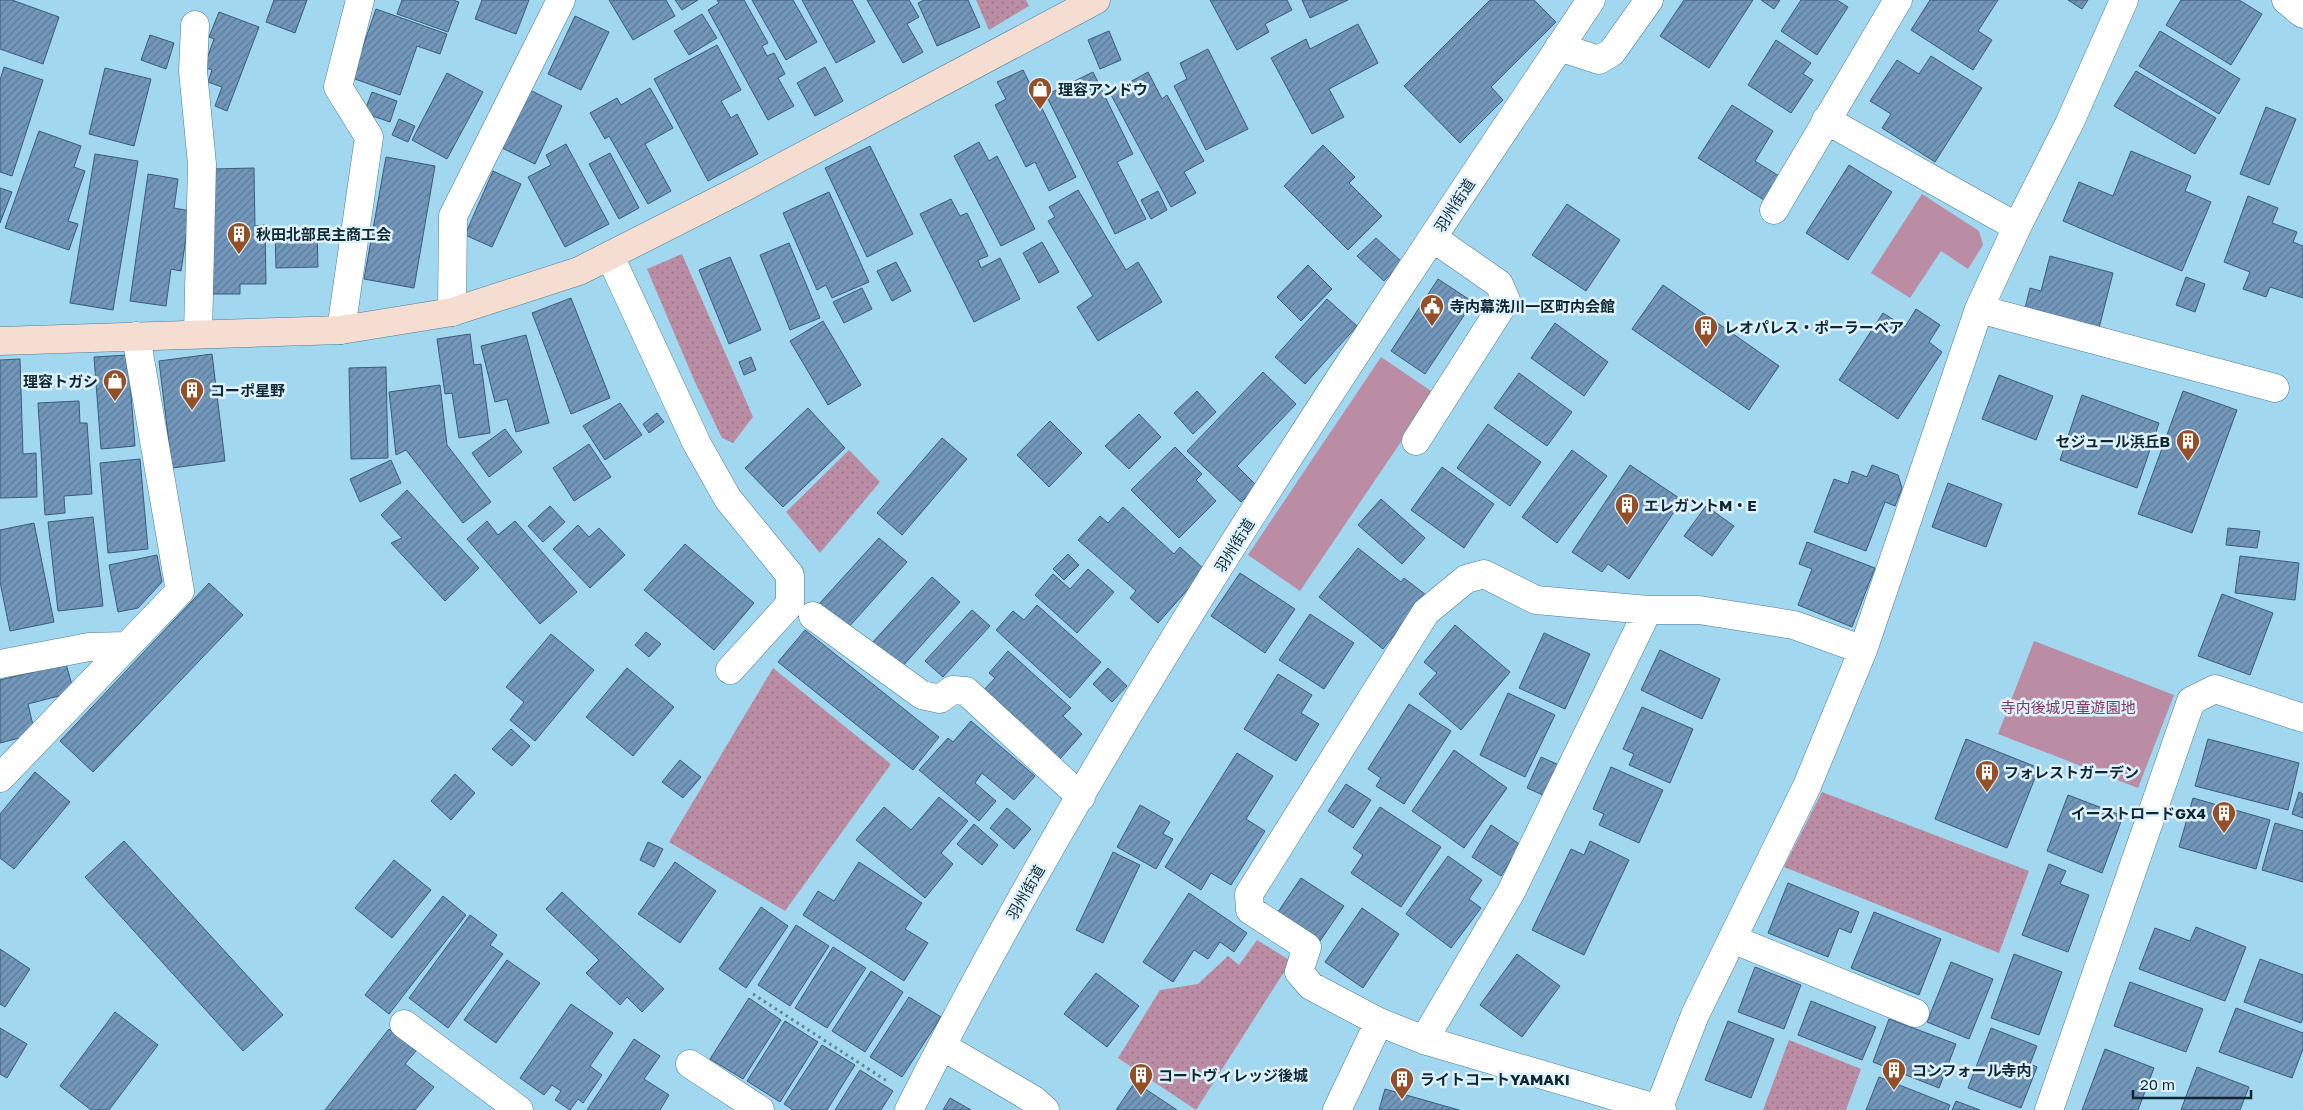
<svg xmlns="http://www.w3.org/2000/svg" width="2303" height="1110" font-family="'Golos Text','Noto Sans JP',sans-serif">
<defs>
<pattern id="grass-dots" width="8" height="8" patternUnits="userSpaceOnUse" patternTransform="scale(1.25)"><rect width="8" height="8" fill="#bb8da4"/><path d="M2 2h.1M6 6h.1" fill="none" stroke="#977386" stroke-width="1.8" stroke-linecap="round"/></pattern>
<pattern id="building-hatch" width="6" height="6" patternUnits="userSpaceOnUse" patternTransform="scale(1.25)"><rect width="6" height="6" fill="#7397ba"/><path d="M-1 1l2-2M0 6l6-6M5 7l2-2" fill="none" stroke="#5d7b98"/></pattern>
</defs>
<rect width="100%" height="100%" fill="#a1d7ef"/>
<!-- grass -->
<path fill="url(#grass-dots)" d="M976 0H1026L1029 6 989 30Z
M682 254 753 417 733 443 722 438 694 380 647 269Z
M849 450 880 482 820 553 786 512Z
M773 668 891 764 785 911 669 842Z
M1822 792 2029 871 1999 953 1784 867Z
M1257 940 1291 961 1196 1110 1118 1058 1160 990 1198 984 1228 956 1239 965Z
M1789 1040 1861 1069 1846 1110H1763Z"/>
<!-- park -->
<path fill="#bb8da4" d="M1922 194 1979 231 1983 245 1968 269 1941 251 1910 298 1871 273Z
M1381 357 1434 393 1300 591 1248 555Z
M2034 641 2174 695 2138 788 1998 734Z"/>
<!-- building -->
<path fill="url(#building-hatch)" stroke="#3a5c7b" d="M0 0H12L59 17 43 64 0 49Z
M274 0H307L295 33 266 22Z
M402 0H453L459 2 448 32 397 14Z
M482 0H529L516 34 475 19Z
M609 0H666L675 16 633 40Z
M675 0H698L682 10Z
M717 0H744L768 43 762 46 767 56 774 53 785 74 778 78 794 106 768 120 708 10 719 3Z
M752 0H793L817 42 786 60Z
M802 0H852L875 42 836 63Z
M867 0H909L919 17 907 24 923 52 903 63Z
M924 0H968L980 27 937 46 918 3Z
M1210 0H1287L1292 10 1265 24 1269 32 1237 50Z
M1302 0H1348L1310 18Z
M1490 0H1534L1556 22 1491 87 1503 100 1460 143 1404 86Z
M1684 0H1753L1709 68 1660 36Z
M1761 0H1780L1774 9Z
M1801 0H1837L1848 7 1817 55 1781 31Z
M1930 0H1998L1978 31 1992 40 1973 70 1911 30Z
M2068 0H2088L2082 9Z
M2181 0H2239L2262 14 2231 65 2166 25Z
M376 9 447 34 440 54 417 46 400 95 352 78Z
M219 12 259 27 227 111 215 106 222 87 208 82 212 70 204 67 214 39 209 37Z
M702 14 717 38 689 55 674 31Z
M575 16 609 32 581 90 548 74Z
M1358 24 1378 63 1329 89 1344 117 1312 134 1271 58 1306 39 1310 49Z
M1109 31 1121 60 1100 69 1088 40Z
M2160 31 2240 79 2219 114 2139 66Z
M150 35 174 43 166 69 141 60Z
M1776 40 1811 63 1803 74 1813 80 1791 113 1748 85Z
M717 45 741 90 721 101 731 118 737 114 758 154 708 181 654 79Z
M1208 49 1248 129 1206 150 1174 86 1187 79 1180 63Z
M1931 56 1982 88 1935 162 1882 128 1891 114 1870 101 1897 60 1919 74Z
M4 67 43 80 12 176 0 172V80Z
M825 67 843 101 815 116 797 83Z
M105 68 151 79 134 146 89 134Z
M1023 70 1076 177 1049 191 1035 162 1026 167 995 105 1006 99 997 82Z
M2136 71 2216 118 2195 154 2114 106Z
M1093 72 1133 154 1117 162 1146 219 1115 234 1046 95Z
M1148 72 1162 99 1167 95 1204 161 1184 172 1196 193 1171 207 1110 93Z
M447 73 483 92 447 159 412 140Z
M650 88 673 128 645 144 671 191 648 204 609 136 605 139 590 113 617 98 621 105Z
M528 89 562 106 535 164 500 147Z
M372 92 397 101 390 122 364 113Z
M1732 105 1773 131 1755 161 1779 176 1764 200 1698 158Z
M2266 107 2296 119 2269 185 2240 174Z
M399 119 415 126 408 142 392 135Z
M39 131 81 146 74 167 85 171 68 221 78 224 69 250 5 228Z
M979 142 989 161 997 156 1035 229 1001 246 954 156Z
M566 144 609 224 565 247 528 177 551 165 546 155Z
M1323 145 1355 177 1349 183 1382 216 1348 250 1284 186Z
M870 146 913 234 867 257 825 168Z
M2131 151 2191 176 2185 191 2211 202 2182 271 2063 221 2079 182 2113 196Z
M610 153 639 208 619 219 589 164Z
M95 154 138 161 113 310 70 303Z
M386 157 435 166 414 288 364 279Z
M1849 165 1892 192 1848 260 1806 233Z
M254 168 255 226 265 225 266 284H240V294H213L212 169Z
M493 171 521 184 492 247 465 235Z
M148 174 178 179 174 208 190 211 181 271 171 269 166 306 130 301Z
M0 188 12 192 0 223Z
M1078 190 1126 270 1138 262 1162 302 1098 341 1077 307 1093 296 1048 221 1055 217 1049 207Z
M1158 191 1167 210 1151 219 1141 200Z
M829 192 869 282 832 298 826 285 817 290 783 213Z
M2248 196 2278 208 2272 223 2297 232 2293 242 2303 246V298L2270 287 2266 297 2243 289 2250 272 2224 262Z
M951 199 960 216 967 213 988 256 978 260 981 268 1000 258 1020 299 974 322 920 214Z
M1567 204 1620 240 1586 291 1532 255Z
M317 229 318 267 276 268 275 231Z
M1376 238 1402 262 1384 281 1357 256Z
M1042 242 1059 272 1039 283 1023 253Z
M789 243 820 318 790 330 760 255Z
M2050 256 2113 273 2098 332 2024 312 2030 288 2041 291Z
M730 257 761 330 729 344 699 270Z
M896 262 911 291 892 301 877 271Z
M1308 265 1332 289 1301 321 1277 297Z
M2186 277 2205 284 2195 312 2176 305Z
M1438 279 1473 302 1425 374 1391 351Z
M1663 285 1779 366 1749 410 1632 329Z
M862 288 872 309 844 323 833 302Z
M571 298 610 398 571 414 532 313Z
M1327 299 1357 326 1305 384 1275 357Z
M1916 309 1940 325 1929 342 1942 352 1898 419 1839 380 1883 313 1905 327Z
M823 321 861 385 828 405 790 341Z
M1555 323 1608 362 1584 396 1531 358Z
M470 334 474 365 481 364 490 433 459 438 452 393 445 394 437 339Z
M526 335 549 423 516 432 507 399 495 402 481 346Z
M212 354 225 461 172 468 159 361Z
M128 355 135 446 101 449 94 357Z
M751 357 756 370 744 375 739 362Z
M20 359 23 454 36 453 37 497 0 498V360Z
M386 367 388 458 351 459 349 368Z
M1263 372 1296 404 1237 466 1257 486 1241 502 1187 451Z
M1519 373 1572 412 1547 446 1494 408Z
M1999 375 2053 396 2036 440 1982 419Z
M440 385 447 445 491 502 463 523 406 450 396 455 389 392Z
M1197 391 1216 412 1193 434 1174 413Z
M2183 391 2237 410 2192 533 2138 514Z
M2082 395 2159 423 2137 488 2060 460Z
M79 401 80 423H87L92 494 64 496 65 513 45 515 38 403Z
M620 403 642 435 605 460 583 426Z
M808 408 845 448 783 507 745 468Z
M657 413 664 422 649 433 643 424Z
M1139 414 1161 437 1129 469 1105 446Z
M1050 421 1082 453 1049 487 1017 455Z
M1488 424 1541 462 1510 506 1457 468Z
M505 429 522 452 489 477 472 453Z
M942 438 967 459 902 535 877 513Z
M589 444 611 477 574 501 553 468Z
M1175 447 1202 474 1196 480 1216 501 1179 538 1131 490Z
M1572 450 1607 476 1557 543 1522 517Z
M140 459 148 549 108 553 100 463Z
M391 460 401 483 360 502 350 479Z
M1630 465 1682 500 1629 579 1608 564 1602 572 1572 552Z
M1872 465 1898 475 1902 488 1895 506 1885 502 1866 551 1814 532 1834 479 1848 484 1852 471 1867 477Z
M1442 467 1494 504 1464 548 1411 510Z
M1948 483 2002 504 1986 547 1932 527Z
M407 490 479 568 445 601 391 543 402 538 381 515Z
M1381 499 1425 538 1402 564 1358 525Z
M550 506 565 522 543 542 528 526Z
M1706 506 1734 526 1712 556 1684 536Z
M1123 507 1174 554 1180 547 1205 570 1158 623 1130 598 1136 591 1078 540 1100 516 1108 523Z
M93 517 103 606 58 611 48 522Z
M487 521 498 535 515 521 577 592 540 624 467 539Z
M34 523 54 622 10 631 0 582V530Z
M578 525 589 537 599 528 625 555 590 588 553 549Z
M2228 528 2260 531 2257 548 2226 545Z
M879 538 907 562 847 629 819 604Z
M1807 542 1875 568 1852 627 1798 605 1812 569 1799 564Z
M685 544 754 603 714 650 644 590Z
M1358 548 1401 582 1404 578 1426 595 1383 649 1319 597Z
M1068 554 1079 565 1064 580 1053 569Z
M157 555 162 582 138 608 118 612 109 565Z
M2240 556 2299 563 2295 600 2235 593Z
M1088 569 1114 592 1077 633 1035 595 1053 574 1070 589Z
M1240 573 1295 609 1265 653 1211 616Z
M932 577 960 602 901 668 872 643Z
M209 583 243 615 93 772 60 741Z
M2222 594 2273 613 2250 675 2198 656Z
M1037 605 1101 662 1070 698 996 630 1013 611 1024 620Z
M972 610 990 626 943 677 925 661Z
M1310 614 1354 643 1324 689 1279 660Z
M1455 625 1510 672 1461 730 1419 694 1437 673 1424 662Z
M805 630 939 737 913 770 778 662Z
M646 632 661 644 649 657 635 645Z
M1544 633 1590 654 1565 709 1519 688Z
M551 634 594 670 535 741 510 720 524 702 506 687Z
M1660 650 1720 679 1702 719 1641 690Z
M1008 651 1071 708 1063 716 1082 734 1059 760 983 691 995 678 989 673Z
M66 664 74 692 28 704 35 734 0 743V680Z
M627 668 674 707 633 756 586 717Z
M1108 668 1127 686 1112 702 1093 684Z
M1278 674 1312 695 1301 713 1319 724 1296 761 1244 729Z
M1508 693 1555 715 1525 777 1480 755Z
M1409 704 1451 731 1404 804 1376 786 1381 778 1368 769Z
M1642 707 1693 729 1670 783 1629 765 1634 754 1623 749Z
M971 721 1035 776 1014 800 982 773 975 783 996 801 979 821 919 770 948 738 953 742Z
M511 729 530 746 512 766 492 749Z
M1966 739 2039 768 2007 848 1935 819Z
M2208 739 2299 763 2288 810 2195 786Z
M1454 750 1507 788 1464 848 1412 811Z
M1237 753 1273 776 1246 819 1265 831 1231 885 1211 873 1201 890 1165 867Z
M1541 757 1559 765 1545 796 1527 788Z
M680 760 701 777 683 798 662 782Z
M1611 767 1663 790 1639 843 1599 825 1604 814 1593 809Z
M35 772 70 802 14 869 0 858V814Z
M455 774 475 793 451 820 431 801Z
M1346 784 1371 800 1353 828 1328 811Z
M2299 792 2303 794V818L2292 814Z
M2068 795 2123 816 2102 873 2047 851Z
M939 797 968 821 941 853 953 864 925 898 856 840 884 807 911 830Z
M2193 798 2270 820 2256 869 2179 847Z
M1140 805 1170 822 1163 834 1173 839 1156 869 1117 847Z
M1380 807 1441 847 1401 907 1351 873 1363 855 1353 848Z
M1007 808 1031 829 1014 849 990 828Z
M2275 823 2303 831V882L2262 870Z
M974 824 998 845 982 865 957 844Z
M1491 825 1521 845 1501 876 1472 857Z
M124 841 283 1015 243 1051 85 877Z
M1590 841 1629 860 1584 955 1532 930 1571 849 1584 855Z
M648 842 663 849 654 867 640 860Z
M1113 852 1140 865 1103 943 1076 930Z
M1448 856 1482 880 1469 899 1481 908 1451 948 1406 914Z
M394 860 431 890 392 938 355 908Z
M675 862 716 891 680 943 638 914Z
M859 862 922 903 905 929 928 943 904 981 803 915 818 891 834 901Z
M2049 864 2066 871 2060 884 2089 895 2068 952 2022 935Z
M1301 878 1344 906 1320 941 1278 912Z
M1788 883 1859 912 1851 933 1839 928 1828 957 1768 933Z
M562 892 664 989 642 1012 627 997 620 1005 586 973 599 960 546 909Z
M1189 893 1247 933 1234 952 1220 942 1208 959 1194 950 1173 982 1143 962Z
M443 896 466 915 389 1014 365 995Z
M761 907 788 926 746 988 719 969Z
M1362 908 1399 934 1363 988 1325 962Z
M1874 912 1941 939 1919 995 1851 968Z
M470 915 497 935 490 945 503 954 448 1028 409 998Z
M796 925 829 946 790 1006 758 985Z
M2196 927 2246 947 2225 1001 2139 969 2155 928 2190 941Z
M833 947 866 968 827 1028 795 1008Z
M0 949 30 969 5 1007 0 1004Z
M1517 954 1560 986 1522 1037 1480 1005Z
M2014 954 2062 972 2039 1035 1991 1018Z
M2260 959 2303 975V1018L2301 1023 2244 1002Z
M507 960 540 983 496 1043 464 1020Z
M1951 962 1993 979 1969 1039 1927 1022Z
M1755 967 1801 985 1784 1029 1738 1012Z
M871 971 903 992 865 1052 832 1031Z
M1096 973 1139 1006 1107 1047 1064 1014Z
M2130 982 2203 1009 2186 1052 2114 1026Z
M909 997 941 1017 902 1077 870 1057Z
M749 998 781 1020 743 1079 710 1059Z
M1811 1001 1876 1027 1862 1060 1798 1035Z
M571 1004 613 1033 590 1066 602 1075 583 1103 578 1099 570 1110 555 1100 561 1091 552 1085 544 1095 520 1078Z
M2236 1008 2303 1033V1049L2292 1078 2219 1052Z
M115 1012 158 1045 109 1110H91L60 1086Z
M1889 1019 1956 1044 1939 1088 1873 1062Z
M785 1021 818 1042 780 1102 747 1081Z
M1728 1021 1774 1039 1751 1098 1705 1080Z
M0 1028 27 1044 7 1078 0 1074Z
M1991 1028 2037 1046 2030 1064 2037 1067 2021 1108 1968 1088Z
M389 1029 416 1051 405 1064 434 1087 415 1110H325Z
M634 1039 660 1056 644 1079 669 1095 660 1110H587Z
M822 1045 855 1065 827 1110H793L784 1104Z
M2105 1049 2154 1068 2138 1110H2082Z
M2197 1067 2249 1087 2240 1110H2181Z
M860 1070 893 1091 881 1110H835Z
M1879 1077 1950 1105 1948 1110H1866Z
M1135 1082 1177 1110H1116Z
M1385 1089 1459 1110H1379Z
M950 1098 971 1110H943Z
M1956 1101 1980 1110H1952Z"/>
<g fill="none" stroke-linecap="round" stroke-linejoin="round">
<!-- street casing -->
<g stroke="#4a7e95" stroke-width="29">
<path id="street" d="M2286 0 2303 14
M195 25 193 71 202 164 198 334
M1559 47 1599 60 1612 52 1649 0
M1826 120 2017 227
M1774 210 1898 0
M610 256 697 444 728 499 790 575V604L730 670
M1979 309 2275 388
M452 312 453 216 561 0
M341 330 369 137 338 87 360 0
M1416 441 1506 300 1499 284 1433 238
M813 616 922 695 940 699 952 690 966 691 1081 797
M0 664 89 647 125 646
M0 778 180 591 136 336
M1732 939 1915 1013
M404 1024 519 1110
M1424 1040 1511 892 1648 610
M942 1046 1034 1100 1045 1110
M690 1064 760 1110
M909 1110C1104 722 1350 361 1591 0
M1337 1110 1379 1022
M1658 1110 1695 1015 1807 786 1863 650 1979 309 2017 227 2070 122 2124 0
M1662 1110 1424 1040 1379 1022 1311 986 1299 972 1307 947 1250 910 1249 894 1426 612 1466 579 1484 574 1536 600 1648 610H1699L1794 625 1863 650
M2049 1110 2191 701 2215 689 2303 718"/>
</g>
<!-- secondary casing -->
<g stroke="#4a7e95" stroke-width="29">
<path id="secondary" d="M0 341 341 330 452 312 579 271 737 191 1096 0"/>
</g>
<!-- path -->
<path stroke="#5e8596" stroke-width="3" stroke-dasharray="2.5 4" stroke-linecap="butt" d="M753 994 887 1081"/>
<!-- street -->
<use href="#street" stroke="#fff" stroke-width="28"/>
<!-- secondary -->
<use href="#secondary" stroke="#f5ddd1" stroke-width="28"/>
</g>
<!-- icons -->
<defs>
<g id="shop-pin" transform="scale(1.25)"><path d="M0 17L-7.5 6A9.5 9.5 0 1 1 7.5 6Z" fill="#954f27" stroke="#ddf2fc"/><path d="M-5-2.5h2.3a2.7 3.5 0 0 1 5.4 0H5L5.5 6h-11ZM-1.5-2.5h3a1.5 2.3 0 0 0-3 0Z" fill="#fff"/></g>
<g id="building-pin" transform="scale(1.25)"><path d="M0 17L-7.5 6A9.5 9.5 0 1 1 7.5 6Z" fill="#954f27" stroke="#ddf2fc"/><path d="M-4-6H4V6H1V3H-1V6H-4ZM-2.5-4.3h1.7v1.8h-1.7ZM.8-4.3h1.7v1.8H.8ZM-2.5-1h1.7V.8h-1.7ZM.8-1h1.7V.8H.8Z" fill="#fff"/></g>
<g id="civic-pin" transform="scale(1.25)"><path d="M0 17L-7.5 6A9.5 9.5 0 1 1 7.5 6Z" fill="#954f27" stroke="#ddf2fc"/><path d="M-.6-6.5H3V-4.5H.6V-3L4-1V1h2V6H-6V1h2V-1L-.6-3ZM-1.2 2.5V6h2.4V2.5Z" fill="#fff"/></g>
</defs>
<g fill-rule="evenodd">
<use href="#shop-pin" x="1040" y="89"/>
<use href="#building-pin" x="239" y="234"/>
<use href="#civic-pin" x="1432" y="306"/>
<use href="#building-pin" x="1706" y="327"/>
<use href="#shop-pin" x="115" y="381"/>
<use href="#building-pin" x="192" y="390"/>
<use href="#building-pin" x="2188" y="441"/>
<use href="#building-pin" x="1627" y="505"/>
<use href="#building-pin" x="1987" y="772"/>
<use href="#building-pin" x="2224" y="813"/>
<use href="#building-pin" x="1894" y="1070"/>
<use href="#building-pin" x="1141" y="1075"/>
<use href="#building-pin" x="1402" y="1079"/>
</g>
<g text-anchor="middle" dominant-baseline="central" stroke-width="5" stroke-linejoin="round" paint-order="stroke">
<!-- poi labels -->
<g font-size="15" font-weight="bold" fill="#102630" stroke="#ddf2fc" text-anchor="start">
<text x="1058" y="89">理容アンドウ</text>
<text x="256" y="234">秋田北部民主商工会</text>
<text x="1450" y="306">寺内幕洗川一区町内会館</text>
<text x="1724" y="327">レオパレス・ポーラーベア</text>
<text x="98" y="381" text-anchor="end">理容トガシ</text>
<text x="210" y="390">コーポ星野</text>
<text x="2170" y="441" text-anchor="end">セジュール浜丘B</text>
<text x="1644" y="505">エレガントM・E</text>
<text x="2004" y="772">フォレストガーデン</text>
<text x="2206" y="813" text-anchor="end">イーストロードGX4</text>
<text x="1912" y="1070">コンフォール寺内</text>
<text x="1158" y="1075">コートヴィレッジ後城</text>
<text x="1420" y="1079">ライトコートYAMAKI</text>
</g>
<!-- street labels -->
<g font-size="15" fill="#102630" stroke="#ddf2fc">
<text transform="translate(1454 205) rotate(-57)">羽州街道</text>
<text transform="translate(1234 545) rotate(-58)">羽州街道</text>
<text transform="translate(1025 892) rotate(-60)">羽州街道</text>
</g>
<!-- park labels -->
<g font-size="15" fill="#823861" stroke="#ddf2fc">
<text x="2068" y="707">寺内後城児童遊園地</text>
</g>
</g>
<!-- scale -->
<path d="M2133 1090v8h118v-8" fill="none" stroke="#102630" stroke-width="2.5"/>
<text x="2140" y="1090" font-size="15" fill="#102630" stroke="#ddf2fc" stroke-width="4" paint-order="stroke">20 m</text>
</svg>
